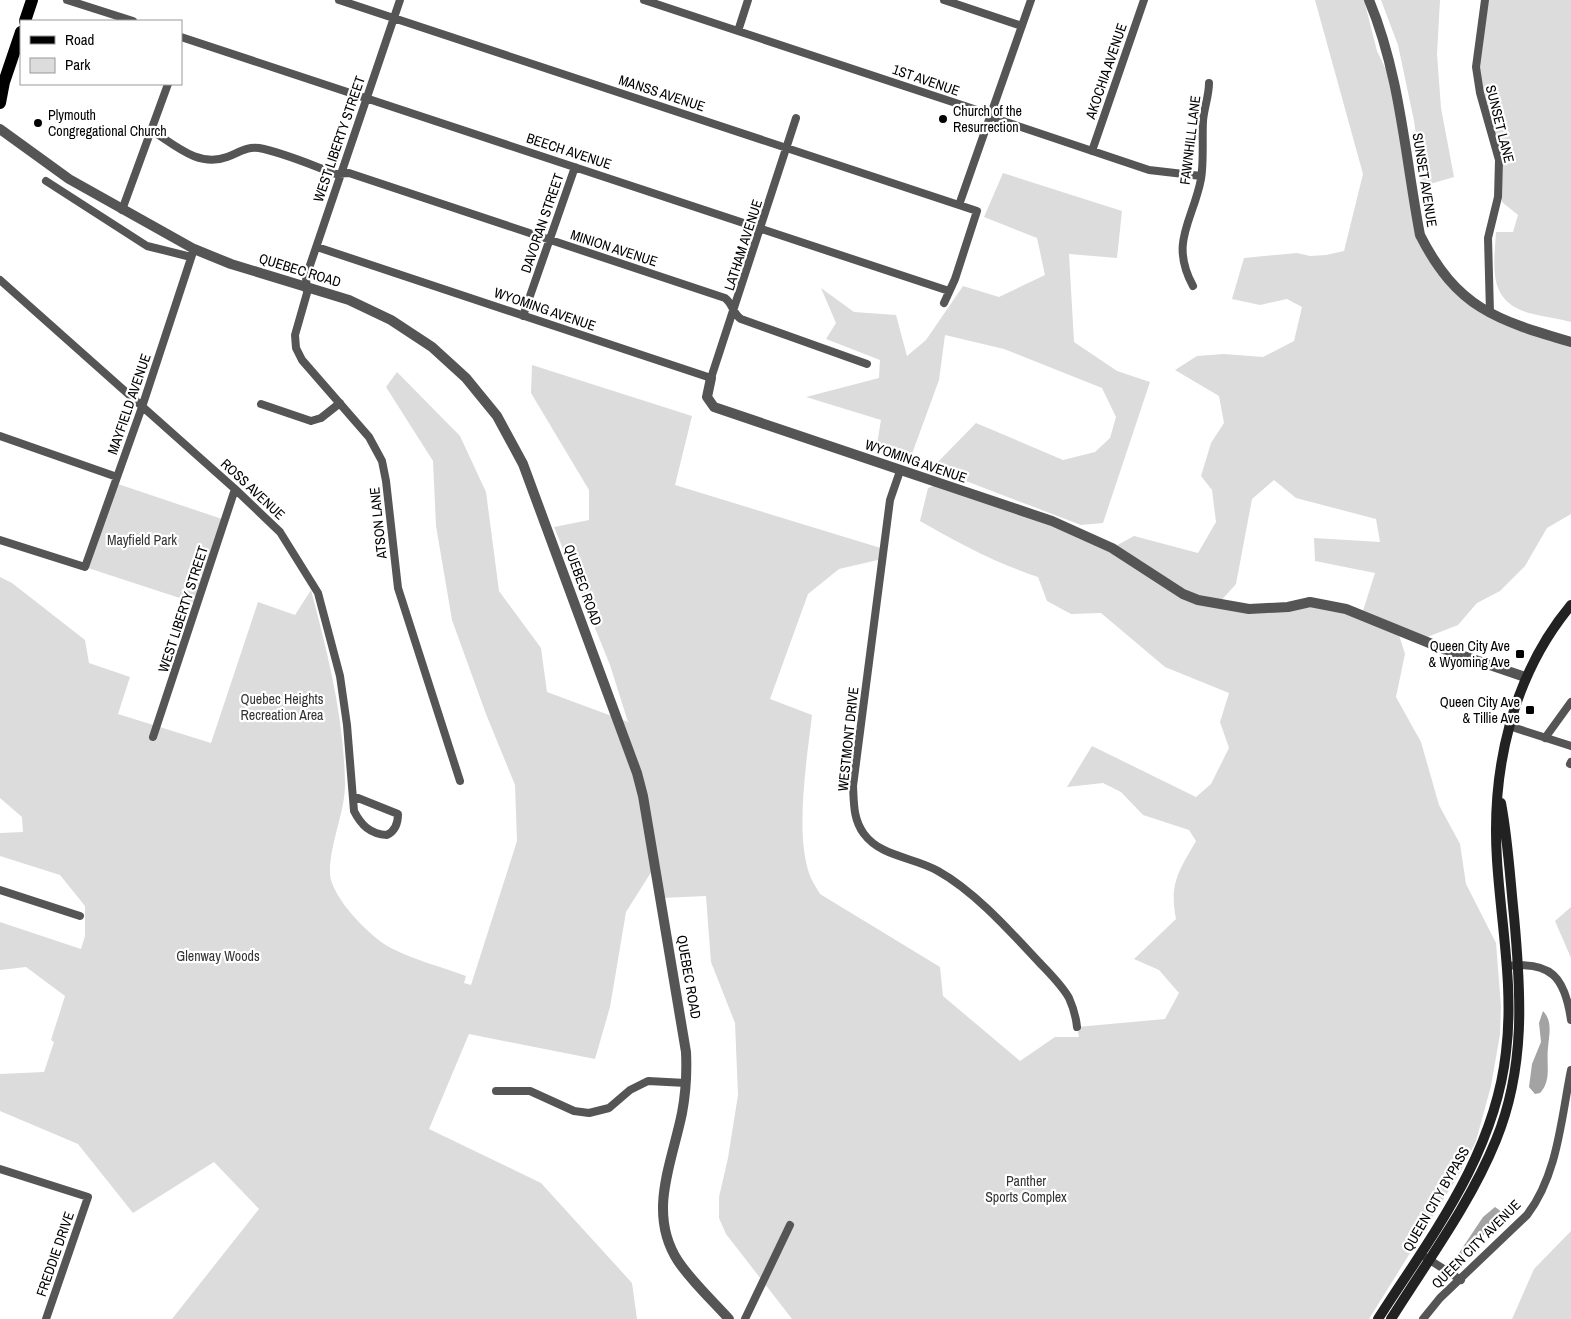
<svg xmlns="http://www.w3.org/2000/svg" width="1571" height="1319" font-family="'Archivo Narrow',sans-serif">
<rect width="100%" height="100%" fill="#fff"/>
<!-- green -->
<path fill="#dcdcdc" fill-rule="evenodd" d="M1315 0H1364L1377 51 1396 91 1420 234 1470 300 1571 342V514L1547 528 1525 566 1500 591 1477 603 1458 625 1422 639 1397 629 1405 654 1396 697 1421 742 1439 805 1460 844 1466 884 1496 943 1501 1007 1500 1034 1491 1086 1476 1141 1461 1171 1369 1319H792L726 1234 719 1218V1197L728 1158 738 1095 735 1023 711 962 706 896 661 898 655 866 626 912 610 1007 595 1059 469 1034 429 1129 541 1183 632 1283 637 1319H172L259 1209 214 1162 133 1213 78 1144 0 1111V1074L44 1072 54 1042 51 1040 65 996 26 967 0 970V922L81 949 85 936V906L60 875 0 856V833L23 832 22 817 0 798V577L12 583 85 640 89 663 130 677 118 714 211 743 258 602 295 615 311 590C328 654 344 718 345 784 345 813 329 845 330 874 331 897 371 938 391 948 414 960 442 967 466 976L464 983 471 985 517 841 515 785 486 714 452 620 436 526 433 461 386 387 397 372 460 436 486 492 499 591 541 648 547 692 628 722 610 665 554 527 589 520V490L531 393 532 365 692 416 675 485 884 549 882 559 839 569 808 594 770 699 812 715C807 759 795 831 809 873 811 880 816 887 820 894L940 967 943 996 1020 1061 1055 1037H1079L1077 1027 1165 1019 1179 993 1159 970 1134 959 1176 919C1169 883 1179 871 1196 841L1189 830 1143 815 1121 792 1103 783 1067 787 1092 746 1196 797 1211 784 1229 748 1220 722 1229 693 1165 667 1101 613 1071 614 1047 601 1038 577C996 563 958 543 920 521L928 488 939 484 1112 548 1134 536 1198 553 1216 522 1212 490 1201 476 1211 443 1224 423 1219 396 1175 370 1197 356 1224 354 1263 357 1294 341 1302 307 1287 299 1260 305 1232 299 1244 258 1297 253 1310 256 1326 255 1344 251 1363 174ZM1274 480 1296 498 1376 519 1380 542 1314 538 1315 561 1375 573 1362 614 1302 604H1218L1236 584 1252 499Z
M1381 0H1440L1437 54 1441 108 1454 177 1423 186 1414 121 1398 45Z
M1485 0H1571V322C1557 318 1543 317 1529 313 1487 301 1494 267 1496 232H1513L1518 215 1502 202 1499 160 1477 80Z
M1003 173 1122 211 1117 258 1069 254 1074 342 1117 371 1150 382 1103 523 1081 525 932 468 976 423 1063 460 1095 452 1110 438 1116 417 1102 388 1004 349 945 335 939 380 909 462 876 450 881 420 806 397 879 378 880 360 826 339 836 323 821 288 854 312 896 315 907 356 926 340 963 286 999 297 1045 275 1037 238 984 217Z
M115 483 225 520 198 604 85 567Z
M1571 907V958L1555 921Z
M1571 1231V1319H1512L1534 1269Z"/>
<!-- water -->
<path fill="#a3a3a3" d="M1543 1011C1553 1021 1549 1035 1548 1048 1546 1064 1552 1080 1540 1093L1535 1094 1529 1087 1532 1064 1541 1042 1539 1023Z
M1495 1207 1502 1212 1499 1220 1462 1256H1457L1483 1217Z"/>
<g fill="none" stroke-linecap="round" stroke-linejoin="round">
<!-- minor -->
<path stroke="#555" stroke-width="8" d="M67 0 133 21
M339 0 977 211 955 279 944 303
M400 0 306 277 307 293 295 335 296 348 302 360 369 437 382 461 386 481 398 588 460 781
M644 0 992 115 997 119 1149 170 1201 176
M944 0 1022 26
M1485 0 1476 67 1480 93 1499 160 1498 197 1488 238 1490 313
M738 31 748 0
M181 37 949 291
M151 130C174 144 198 168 227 157 238 153 247 146 259 148 285 153 311 165 336 174L349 173 725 298C733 304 733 314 741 319L867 364
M1092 151 1144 0
M46 181 147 246 191 257
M959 205 1031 0
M122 210 168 84
M317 247 711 378 796 118
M0 280 235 489 280 532 318 593 340 676 347 725 354 811C361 825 370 834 387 835 395 831 398 823 398 814L353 796
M1193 286C1169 242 1193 221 1201 179 1204 161 1202 140 1203 121 1204 108 1209 96 1209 83
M523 316 575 167
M261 404 311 421 321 418 340 403
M0 436 117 477
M900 471 890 500 853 786C854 803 853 819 864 834 881 857 914 857 938 871 974 891 1009 930 1037 960 1048 972 1061 984 1069 998 1073 1007 1076 1017 1077 1027
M0 540 85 567 142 407 194 249
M1509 726 1571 746
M153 737 235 489
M1545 738 1571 702
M1570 764 1571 762
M0 890 80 916
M1507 966C1551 961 1565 977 1571 1020
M496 1091H530L574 1111 589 1113 609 1108 630 1090 648 1081 686 1083
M0 1169 88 1197 46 1319
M1425 1257 1461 1280
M745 1319 790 1225
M1423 1319 1440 1298 1527 1215C1558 1174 1561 1119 1571 1070"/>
<!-- tertiary -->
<path stroke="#555" stroke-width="10" d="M1369 0C1400 74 1405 156 1420 235 1457 308 1496 320 1571 342
M0 129 69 179 194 249 231 264 349 300 391 320 432 347 466 378 497 416 523 464 637 773 643 796 686 1052C687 1073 686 1092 682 1113 672 1163 647 1213 678 1261 692 1282 713 1301 729 1319
M711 378 707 397 714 407 1052 521 1112 548 1183 594 1198 600 1249 609 1288 607 1310 602 1346 609 1449 651 1525 677"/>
<!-- secondary -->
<path stroke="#222" stroke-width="10" d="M1378 1319C1432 1235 1495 1154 1506 1052 1514 988 1501 924 1497 860 1491 770 1512 676 1571 605
M1391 1319C1428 1260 1470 1204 1496 1140 1526 1067 1521 992 1514 916 1510 878 1508 840 1501 803"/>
<!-- primary -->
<path stroke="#000" stroke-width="12" d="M25 21 32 0
M0 103 4 82 21 32"/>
</g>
<!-- markers -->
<g fill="#000" stroke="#fff" stroke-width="2">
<circle cx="943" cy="119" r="5"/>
<circle cx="38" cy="123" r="5"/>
<rect x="1515" y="649" width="10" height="10" rx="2.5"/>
<rect x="1525" y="705" width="10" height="10" rx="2.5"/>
</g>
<g text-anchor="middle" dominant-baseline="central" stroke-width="4.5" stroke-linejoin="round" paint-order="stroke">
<!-- street labels -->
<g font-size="14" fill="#000" stroke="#fff">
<text transform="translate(1106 71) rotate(-71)">AKOCHIA AVENUE</text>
<text transform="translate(926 80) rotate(19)">1ST AVENUE</text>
<text transform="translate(662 93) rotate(18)">MANSS AVENUE</text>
<text transform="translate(1500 124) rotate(76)">SUNSET LANE</text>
<text transform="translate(339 139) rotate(-71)">WEST LIBERTY STREET</text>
<text transform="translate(1190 140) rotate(-83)">FAWNHILL LANE</text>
<text transform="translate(569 151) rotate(18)">BEECH AVENUE</text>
<text transform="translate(1425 180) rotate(81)">SUNSET AVENUE</text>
<text transform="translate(542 223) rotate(-71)">DAVORAN STREET</text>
<text transform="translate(743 245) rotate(-72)">LATHAM AVENUE</text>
<text transform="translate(614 248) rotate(18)">MINION AVENUE</text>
<text transform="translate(300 270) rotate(17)">QUEBEC ROAD</text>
<text transform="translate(545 309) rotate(19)">WYOMING AVENUE</text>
<text transform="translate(129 404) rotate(-71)">MAYFIELD AVENUE</text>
<text transform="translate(916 461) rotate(19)">WYOMING AVENUE</text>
<text transform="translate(253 489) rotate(43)">ROSS AVENUE</text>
<text transform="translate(378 523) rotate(-96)">ATSON LANE</text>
<text transform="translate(583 585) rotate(70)">QUEBEC ROAD</text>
<text transform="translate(183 609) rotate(-72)">WEST LIBERTY STREET</text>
<text transform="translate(848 739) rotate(-84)">WESTMONT DRIVE</text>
<text transform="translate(689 977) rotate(80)">QUEBEC ROAD</text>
<text transform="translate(1436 1199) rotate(-60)">QUEEN CITY BYPASS</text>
<text transform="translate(1476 1244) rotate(-45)">QUEEN CITY AVENUE</text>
<text transform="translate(55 1254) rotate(-71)">FREDDIE DRIVE</text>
</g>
<!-- poi labels -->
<g font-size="14" fill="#000" stroke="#fff" text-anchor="start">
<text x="953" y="111">Church of the<tspan x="953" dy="16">Resurrection</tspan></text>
<text x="48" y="115">Plymouth<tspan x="48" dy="16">Congregational Church</tspan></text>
<text x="1510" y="646" text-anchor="end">Queen City Ave<tspan x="1510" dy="16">&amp; Wyoming Ave</tspan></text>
<text x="1520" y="702" text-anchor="end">Queen City Ave<tspan x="1520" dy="16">&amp; Tillie Ave</tspan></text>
</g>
<!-- park labels -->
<g font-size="14" fill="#333" stroke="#fff">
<text x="142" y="540">Mayfield Park</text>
<text x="282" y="699">Quebec Heights<tspan x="282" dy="16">Recreation Area</tspan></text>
<text x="218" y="956">Glenway Woods</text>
<text x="1026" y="1181">Panther<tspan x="1026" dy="16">Sports Complex</tspan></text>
</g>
</g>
<!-- legend -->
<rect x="20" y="20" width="162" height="65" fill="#ffffff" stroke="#999999"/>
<rect x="30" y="36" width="25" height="8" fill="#000000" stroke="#999999"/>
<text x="65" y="45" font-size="15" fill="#000000">Road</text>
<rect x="30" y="58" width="25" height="15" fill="#dcdcdc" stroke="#999999"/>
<text x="65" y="70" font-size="15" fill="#000000">Park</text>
</svg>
